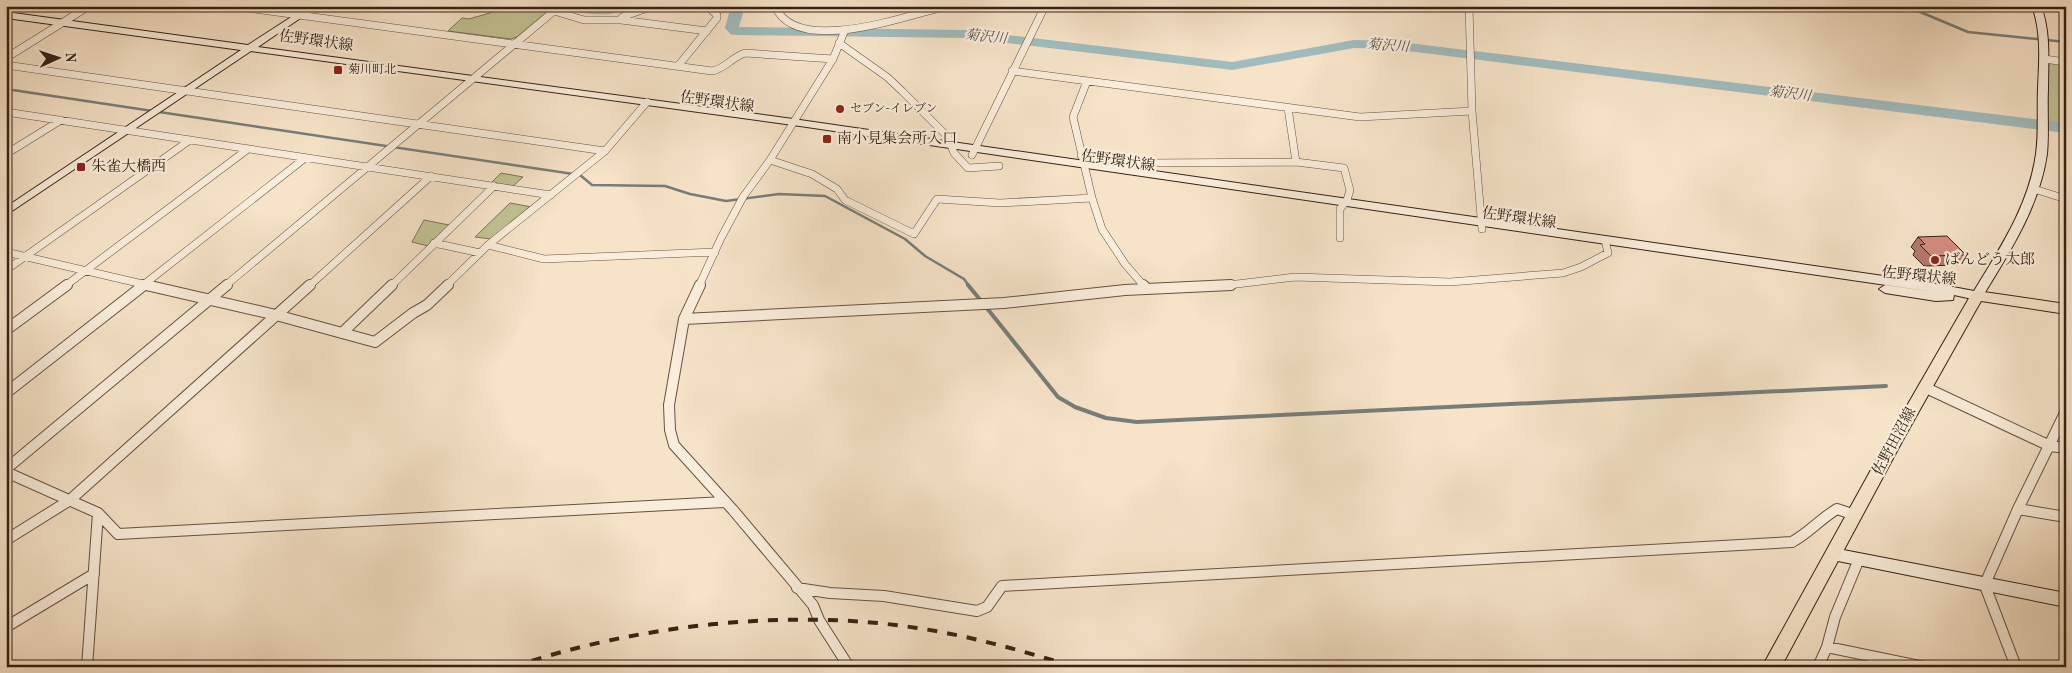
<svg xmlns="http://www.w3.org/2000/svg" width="2072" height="673" font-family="'Old Standard TT','Noto Serif JP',serif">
<rect width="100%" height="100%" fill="#f6e3c8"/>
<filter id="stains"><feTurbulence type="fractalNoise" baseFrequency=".004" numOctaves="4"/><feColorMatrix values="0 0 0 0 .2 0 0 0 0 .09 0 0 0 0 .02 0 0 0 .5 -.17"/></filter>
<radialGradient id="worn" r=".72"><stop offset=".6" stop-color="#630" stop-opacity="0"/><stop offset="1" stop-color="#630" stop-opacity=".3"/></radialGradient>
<!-- green -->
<path fill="#c1c393" stroke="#7c7254" d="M514 6H554L517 37 511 39 448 31 462 18 469 19Z
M2044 59 2066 62V126L2042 122Z
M501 173 523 177 513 186 491 183Z
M510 203 532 207 491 239 475 237Z
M424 220 449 225 428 246 412 242Z"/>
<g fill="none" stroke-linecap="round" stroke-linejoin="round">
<!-- stream-far1 -->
<path stroke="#767e7a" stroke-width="2.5" d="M1906 6 1968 32 2066 42
M6 89 580 175 592 185 665 186 690 194 726 201 779 194 825 196 905 239 925 256 964 279 969 286"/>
<!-- stream -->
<path stroke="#767e7a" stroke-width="4" d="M968 285 982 302
M986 307 1058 397 1075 407 1106 418 1137 422 1886 386"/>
<!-- river -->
<path fill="#a0bcbe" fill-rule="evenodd" d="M439 6H498C491 14 446 14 439 6Z
M561 6H628C616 20 579 13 562 9Z
M726 6H740L743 13 739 27 966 30 1232 62 1354 40 1392 41 2066 123V133L1392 49 1354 48 1232 70 966 38 735 35 730 34 725 28 729 13Z"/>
<!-- street-far1 casing -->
<g stroke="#675241" stroke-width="8">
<path id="street-far1" d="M232 6 712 71C725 69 732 57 745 53L833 59
M775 6C796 57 908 15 947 6
M1469 6 1472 111 1482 229
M299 15 313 6
M621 20 622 17 653 6
M839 43 887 77 902 91 948 137 954 153 968 168 999 166
M6 58 89 6
M2044 59 2066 62
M6 65 605 151
M678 66 717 18V15L707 6
M1012 71 1360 117 1472 111
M1087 81 1073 117 1092 198 1102 229 1125 264 1144 286
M1288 108 1296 162
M6 112 551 195
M6 154 61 120
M972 155 1045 6
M1081 155 1143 163 1296 162 1344 168 1350 190 1347 200 1340 209V238
M770 160 812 174 837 189 845 200 914 234 937 199 1000 203 1092 198
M2034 189 2066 199
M434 243 480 253
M488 245 544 259 715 252
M6 252 151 286
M6 270 190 140
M65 286 248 149
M142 286 305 158
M225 286 554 11 584 20H621L707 31
M309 286 431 176
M391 286 494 186
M446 286 488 245 605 151 647 102
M699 286 721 238 743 197 770 160 833 59 845 30
M1220 286 1295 277 1450 282 1563 273 1581 267 1608 253 1605 240"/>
</g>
<!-- street casing -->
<g stroke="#675241" stroke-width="12">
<path id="street" d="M146 285 276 315 375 342 413 313 427 305 448 285
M700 285 684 319 669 405 670 430 674 445 733 510 813 605 819 620 849 667
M1143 285 1147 289
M684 319 1004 303 1125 290 1231 285
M6 330 67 285
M342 333 392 285
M1924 387 2050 446 2066 448
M6 393 144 285
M6 469 227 285
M6 472 98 513 118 534 724 502
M2018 509 2066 517
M6 540 70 500 310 285
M1984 583 2016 667
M1985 584 2018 509 2066 411
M797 588 830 593 884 596 977 611 987 607 1002 586 1792 542C1809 533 1820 519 1837 509L1855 515
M6 627 94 574
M1827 647 1924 667
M87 667 98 513
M1818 667 1827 647 1835 617 1859 559"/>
</g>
<!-- secondary casing -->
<g stroke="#372114" stroke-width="2">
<path id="secondary" d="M2032 6H2041C2051 33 2048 61 2048 89 2047 111 2049 133 2047 154 2039 208 2009 253 1981 299L1977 300 1954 295 1953 300 1936 301 1885 293 1879 289 1885 285 1941 293 793 125 251 51 6 215V207L241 50 6 18V12L248 45 299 12 302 13V17L258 47 793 119 1932 283 1974 291C2000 248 2029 205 2036 154 2039 132 2037 111 2038 89 2039 61 2042 34 2032 6Z
M1833 548 2066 593V607L1833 560 1828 558 1826 554 1828 550Z"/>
</g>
<!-- primary casing -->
<g stroke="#372114" stroke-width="2">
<path id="primary" d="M1977 291 2066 304V314L1981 301 1904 438 1781 667H1762L1893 430 1972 293Z"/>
</g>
<!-- street-far1 -->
<use href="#street-far1" stroke="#f9eddb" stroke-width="7"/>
<!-- street -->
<use href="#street" stroke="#f9eddb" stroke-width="10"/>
<!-- secondary -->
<use href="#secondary" fill="#f9eddb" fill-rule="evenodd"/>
<!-- primary -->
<use href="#primary" fill="#f6e3c8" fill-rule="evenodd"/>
<!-- rail -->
<path stroke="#372114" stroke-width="4" stroke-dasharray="10 10" stroke-linecap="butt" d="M513 667C635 625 789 608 917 628 971 636 1023 651 1075 667"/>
</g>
<!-- wall -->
<path fill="#b5796e" stroke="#372114" d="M1918 237 1966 255 1958 265 1924 266 1913 255 1915 251 1911 247Z"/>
<!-- building -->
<path fill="#d38d80" stroke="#372114" d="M1947 236 1966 255 1931 256 1920 245 1925 244 1918 237Z"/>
<!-- markers -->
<g fill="#8f2418" stroke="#f9eddb" stroke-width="2">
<rect x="333" y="65" width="10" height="10" rx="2.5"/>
<circle cx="840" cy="109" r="5"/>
<rect x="822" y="134" width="10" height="10" rx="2.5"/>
<rect x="76" y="162" width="10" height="10" rx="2.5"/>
<circle cx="1935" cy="260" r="5"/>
</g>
<g text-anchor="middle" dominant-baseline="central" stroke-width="4.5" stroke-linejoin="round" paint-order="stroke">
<!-- far-poi labels -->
<g font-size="12" fill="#372114" stroke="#f9eddb" text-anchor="start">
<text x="348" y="70">菊川町北</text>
<text x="850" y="109">セブン-イレブン</text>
</g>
<!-- far-water labels -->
<g font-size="14" font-style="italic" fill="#565047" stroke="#f9eddb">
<text transform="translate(986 37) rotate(6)">菊沢川</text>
<text transform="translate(1388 46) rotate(4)">菊沢川</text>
<text transform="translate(1790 94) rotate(7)">菊沢川</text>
</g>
<!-- street labels -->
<g font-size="15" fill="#372114" stroke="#f9eddb">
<text transform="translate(316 42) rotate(8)">佐野環状線</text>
<text transform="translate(717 103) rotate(8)">佐野環状線</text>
<text transform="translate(1118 162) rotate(8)">佐野環状線</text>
<text transform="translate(1519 219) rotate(8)">佐野環状線</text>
<text transform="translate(1919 277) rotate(6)">佐野環状線</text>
<text transform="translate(1895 442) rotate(-62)">佐野田沼線</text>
</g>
<!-- poi labels -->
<g font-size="15" fill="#372114" stroke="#f9eddb" text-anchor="start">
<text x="837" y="139">南小見集会所入口</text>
<text x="91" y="167">朱雀大橋西</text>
<text x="1945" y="260">ばんどう太郎</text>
</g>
</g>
<!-- margin -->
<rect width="2072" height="673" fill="none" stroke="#f6e3c8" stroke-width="25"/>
<rect x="8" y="8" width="2057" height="658" fill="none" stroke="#372114" stroke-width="2.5"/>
<rect x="12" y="12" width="2047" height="648" fill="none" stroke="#372114"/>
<!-- north arrow -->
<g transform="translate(58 58) rotate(87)" stroke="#f9eddb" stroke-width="4" paint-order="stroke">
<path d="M0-4L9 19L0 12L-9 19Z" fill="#372114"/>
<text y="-8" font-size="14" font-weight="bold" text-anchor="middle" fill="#372114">N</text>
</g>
<rect width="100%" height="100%" filter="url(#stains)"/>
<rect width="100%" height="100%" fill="url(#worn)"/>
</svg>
